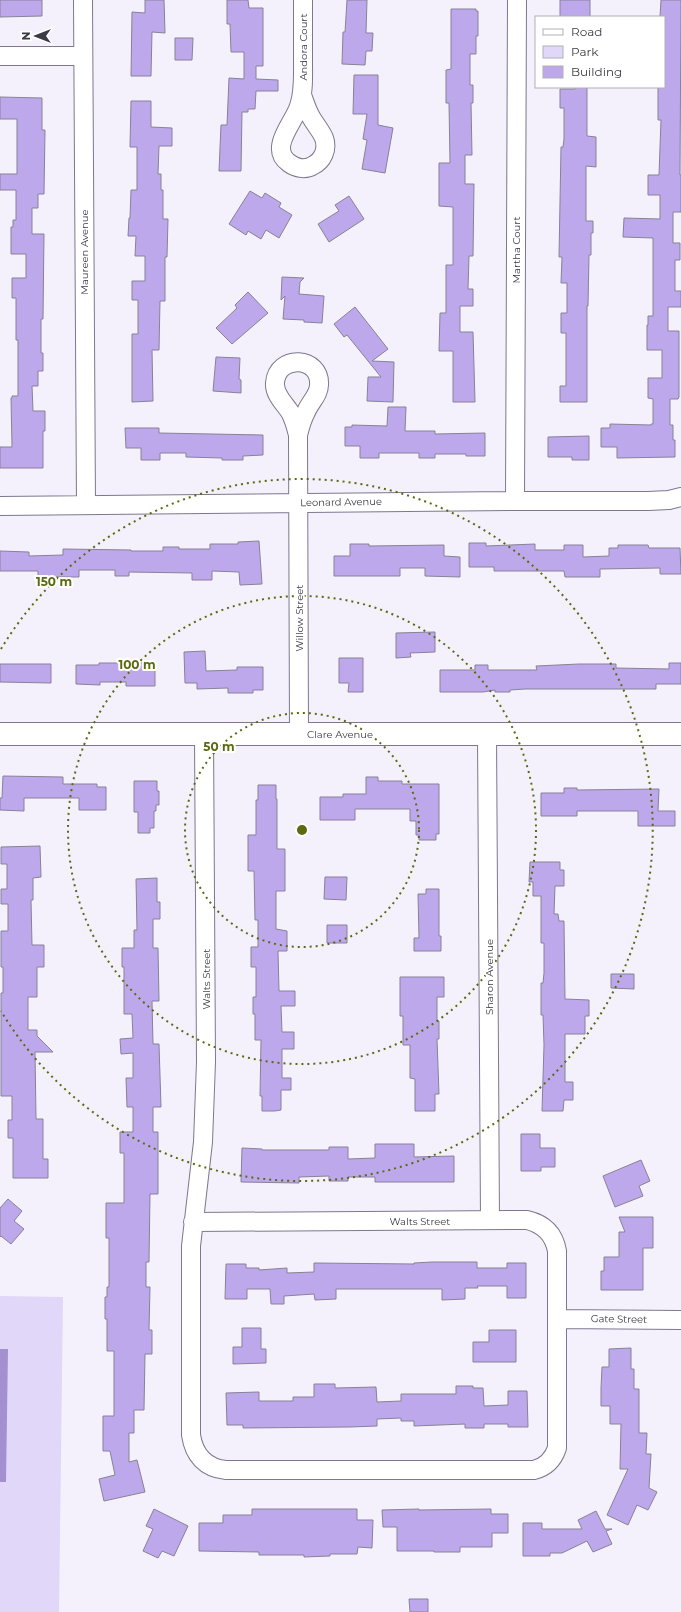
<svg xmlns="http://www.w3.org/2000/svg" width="681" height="1612" font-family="Montserrat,sans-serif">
<rect width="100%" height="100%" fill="#f4f1fc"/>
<!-- green -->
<path fill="#e1d7f8" d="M0 1296 63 1297 59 1612H0Z"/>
<!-- water -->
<path fill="#a48fd0" d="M0 1349H8L6 1482H0Z"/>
<!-- building -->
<path fill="#bda8eb" stroke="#888198" d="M0 0H42V16L0 17Z
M145 0H164L165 33 152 32 151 76H131L132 12 145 13Z
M227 0H248L249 8H263V66H256V79L278 80V91H256L255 109H248V112H242L241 171H219L221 125H227L229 78 244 79V52H231L230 24H227Z
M347 0H367L366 33H373L372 51H366L365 65 342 64 343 32H345Z
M560 0H590V17H560Z
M661 0H681L680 175H681V212H673V243H680V260H675V291H681V307H668V331H679V397L678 399H670V425H673V440H675V457L617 458V447H601V428H610V424L651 425V424H653V399L648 398V378H662V350H647V325H648V316H653V238L623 237 624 218 660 219V195H648V175H659L661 120H658V87H664V17H660Z
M451 9H476V11H478V36H476V54H470V85H473V103H471L472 155H465V184H474L473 256H469L468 289H473V306H460V332H473L475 402H453V351H439L440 313H446V265H453V207L439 206V163H450L449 103H446V70L451 69Z
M175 38H193L192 60H175Z
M354 75H378V125L393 128 385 173 362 169 367 140 363 139 367 114H353Z
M575 87H587V136L596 137V167L586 166V221H593V233H591V255H589L588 306H587V402H560V386H566V333H561V313H567V283H561L562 257H559L561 147H563L564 139V108H560V89H575Z
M0 97 42 98V130H45L44 194H38V208H32V234H44L43 319H41V353H43V371H38V386H32L33 411H45V431H43V468H0V447H12L11 398H12V396H18V340H16V298H12V278H26V254H11V227H13V220H16V190H0V174H17V119H0Z
M131 101H151V127L172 128V146H159L158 174H161V190H163V219H168L167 257H165V301H160L159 350H152L153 401 132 402V334H138V300H132V281H145V256H135L136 236H128L129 218H130L131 190H137V147H130Z
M250 191 262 198 265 193 281 203 279 207 292 215 279 238 266 230 261 239 248 231 246 235 229 224Z
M349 196 364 219 329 242 318 224 339 211 335 205Z
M282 277 304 278 300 282 299 294 324 296 322 323 304 322V320L283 319 285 296 281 300Z
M248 292 268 313 232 344 216 328 237 308 235 305Z
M355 307 388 349 372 361 394 362 393 402 367 401 368 377H381L347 335 344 337 334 324Z
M216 357 240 358 239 379 241 380V393L213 391Z
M388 407H406L405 431H435V434L485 433V456H466V454H435V458H419V453H379V458H360V446H345V427H352V425L387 426Z
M125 428H159V433L263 435V455L243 456V460H222V458L186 457V453H160V460H141V448H126Z
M589 436V460H572V457H548V437Z
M259 541 262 584 240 585 239 572 212 571V580H192V573L129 572V576H115V570H79V577H38V571H0V551L29 552V556L63 555V549L131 550V551H163V547H179V549H210V544H238V542Z
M469 543H486V546L535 544V550H564V545H583V557L609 556V548H618V545H648L649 548H680L681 574H660V568L600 569V577H565L564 571H494V567H469Z
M350 544H369V546L444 545V556L460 557V577L425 576V568H400V576H334V556H350Z
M435 632V652L410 653 411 657 396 658V633Z
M205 651 206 671 237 670V667H263V690H253V693H228V688L197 689V683H185L184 652Z
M339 658H363V692H348L349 683H339Z
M99 663H155V686H126V682H100V685L76 684V665H99Z
M669 663H681V684H656V689H525L510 690V692H495V690L483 692H440V670H475V665H488V670H537L536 666 579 664H616V668L669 669Z
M0 664H51V683L0 682Z
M3 776 63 777V784H97V787H106V810H79V798H24V811L0 810V798H2Z
M366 777H378V781H402V784H439V834H436V840H419V835H416V821H410V809H355V820H320V797H343V794H366Z
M134 781H157V791H159V805H156V811H154V828H150V833H138V812H134Z
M258 785H276V799H277V849H285V891H276V929L287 931V951H278L279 991H295V1006H281L282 1032H294V1049H282V1078H291V1090H281V1110L275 1111H262V1096H260L261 1040H255V1014H253V997H256V967H251V947H258V920H255L254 871H248V835H256V800H258Z
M564 788H577V790L659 789 658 811H675V826H638V811H577V816H541V793H564Z
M40 846 41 877 33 878V900H31L32 945H44V967H37V997H28V1030H37V1036L53 1052H35L36 1119H43V1159H48V1178H13V1138H8V1120H12V1096H1V993H3V967H1V931H8V904H1V889H7V864H1V847Z
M530 862H560V870H564V886H555L554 914H558L559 921H564L565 999 589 1000V1016H585V1034H565V1082H573V1100H564L563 1111H542L544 1045 543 1015H541V983H543L544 973V943H541V896H533V882H529Z
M325 877H347L346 900 324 899Z
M157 878V902H160V919H153V948H158L159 1001H152L153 1044H159L161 1107H153V1132H158V1194H150L149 1262H146V1287H150L149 1330H152V1354H145L144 1410H134V1433H129V1462L137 1460 145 1492 104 1501 99 1479 115 1475 110 1451H103V1416H114V1351H107V1319H105V1297H107V1287H109V1238H106V1203H124V1153H120V1132H133V1107H127L126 1078H133V1053L121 1054 120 1039 133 1038 132 1014H124V967H122V948H134V930H137L136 879Z
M426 889H439V936H441V951H414V938H419L418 894H426Z
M327 925H347V943H327Z
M611 974H634V989L611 988Z
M400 977H444V997H437V1021H439V1039H437L439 1094H435V1111H415V1079L410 1078V1045H403V1016H400Z
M521 1134H540V1148H555V1167H541V1171H521Z
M375 1144H414V1157L454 1156V1182H375V1177H348V1181H329V1176L299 1177V1183L241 1182 242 1148 262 1149V1150H329V1147H348V1159L375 1158Z
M641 1160 650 1181 639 1186 643 1196 615 1207 603 1176Z
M8 1199 22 1211 14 1221 24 1229 11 1244 1 1236 0 1237V1208Z
M619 1217H653V1248H643V1290H601V1271H604V1257H619V1232H625Z
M432 1262H477V1268H507V1263H526V1298H507V1286H477L478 1288H465V1299L442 1300V1289H336V1299L315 1300 314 1294 284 1296V1304H271L270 1289H247V1299H225L226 1264H246V1268H259V1270L287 1268V1273L314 1272V1263L414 1264V1263Z
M242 1328H261V1349H266V1363L233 1364V1347H242Z
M489 1330H516V1362H473V1342H489Z
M631 1348V1369H634V1389H639V1433H647L646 1454H651L649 1488 657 1492 648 1510 637 1505 628 1525 607 1515 628 1469H620L621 1424H610V1406H601V1388L602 1367H609V1349Z
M314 1384H335V1388L376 1387 377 1402 401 1401V1394H456V1386H473V1388H483L484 1406 508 1405V1391H527L528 1427H508V1424H484V1428H465V1424L414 1426V1421H401V1418L377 1419V1426L350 1427 243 1428V1425H227L226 1393 259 1392V1401H293V1397H314Z
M154 1509 188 1526 174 1556 162 1551 158 1558 143 1551 153 1529 146 1526Z
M252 1509H357V1520H373L372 1548 358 1547 357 1554H330V1556L304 1557V1555H259V1552L199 1551V1523H223V1515H252Z
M419 1509V1510L491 1509V1514H508V1533H492V1547H460V1552H434V1551H397V1527H383L382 1510Z
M596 1511 605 1529H612L606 1531 612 1544 593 1552 587 1541 562 1553H550V1556H523V1523H542V1529H582L578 1520Z
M409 1599H428V1612H410Z"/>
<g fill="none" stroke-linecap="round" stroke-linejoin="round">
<!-- street casing -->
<g stroke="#7e778e" stroke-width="20">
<path id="street" d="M83 0 86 505
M0 56H83
M302 95C305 103 307 110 311 117 315 124 321 131 324 138 328 149 323 161 312 166 305 170 296 168 289 163 268 148 294 123 299 106 304 92 303 76 303 61 303 41 303 20 303 0
M298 435C300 427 302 419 306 412 310 402 319 395 319 385 321 356 277 354 275 383 274 394 284 403 290 412 294 419 296 427 298 435L299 734
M515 501 517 0
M0 506 515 501H648L669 500 681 497
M487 734 490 1220
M193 1222 527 1220C544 1224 554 1234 557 1251V1448C553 1460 546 1467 534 1470H226C205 1468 194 1455 191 1435V1246L203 1142 206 1062 204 735
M557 1319 681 1320"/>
</g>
<!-- secondary casing -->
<g stroke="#7e778e" stroke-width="24">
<path id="secondary" d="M0 734H681"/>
</g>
<!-- street -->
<use href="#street" stroke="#fff" stroke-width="18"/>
<!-- secondary -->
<use href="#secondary" stroke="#fff" stroke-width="22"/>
</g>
<!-- distance rings -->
<g fill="none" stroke="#5b6911" stroke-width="2" stroke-dasharray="2 4">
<circle cx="302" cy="830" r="117"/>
<circle cx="302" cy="830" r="234"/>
<path d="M1 649A351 351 0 1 1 1 1011"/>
</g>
<g text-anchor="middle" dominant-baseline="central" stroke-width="4" stroke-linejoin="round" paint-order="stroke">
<!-- street labels -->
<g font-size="10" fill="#3c3a44" stroke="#fff">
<text transform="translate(303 47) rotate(-90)">Andora Court</text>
<text transform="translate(516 250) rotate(-90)">Martha Court</text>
<text transform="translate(84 252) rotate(-90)">Maureen Avenue</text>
<text transform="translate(341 502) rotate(-1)">Leonard Avenue</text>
<text transform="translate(299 618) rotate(-90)">Willow Street</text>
<text x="340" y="734">Clare Avenue</text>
<text transform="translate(489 977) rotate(-90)">Sharon Avenue</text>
<text transform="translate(206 979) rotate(-90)">Walts Street</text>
<text x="420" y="1221">Walts Street</text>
<text transform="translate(619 1319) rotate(1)">Gate Street</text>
</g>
</g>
<circle cx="302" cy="830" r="6" fill="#5b6911" stroke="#fff" stroke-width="2"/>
<g font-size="12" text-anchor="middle" font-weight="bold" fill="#5b6911" stroke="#fff" stroke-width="4" stroke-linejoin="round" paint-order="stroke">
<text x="54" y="586">150 m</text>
<text x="137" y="669">100 m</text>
<text x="219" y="751">50 m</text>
</g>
<!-- legend -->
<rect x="535" y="16" width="130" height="72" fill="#ffffff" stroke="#b1b0b4"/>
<rect x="543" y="29" width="20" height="6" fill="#ffffff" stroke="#b1b0b4"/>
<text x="571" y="36" font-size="12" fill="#3c3a44">Road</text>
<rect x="543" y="46" width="20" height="12" fill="#e1d7f8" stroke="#b1b0b4"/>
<text x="571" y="56" font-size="12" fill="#3c3a44">Park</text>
<rect x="543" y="66" width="20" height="12" fill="#bda8eb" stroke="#b1b0b4"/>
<text x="571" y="76" font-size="12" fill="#3c3a44">Building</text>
<!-- north arrow -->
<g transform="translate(36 36) rotate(270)" stroke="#ffffff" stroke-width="3" paint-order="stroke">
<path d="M0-3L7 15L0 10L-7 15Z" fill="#3c3a44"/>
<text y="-6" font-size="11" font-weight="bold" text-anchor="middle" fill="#3c3a44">N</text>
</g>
</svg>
